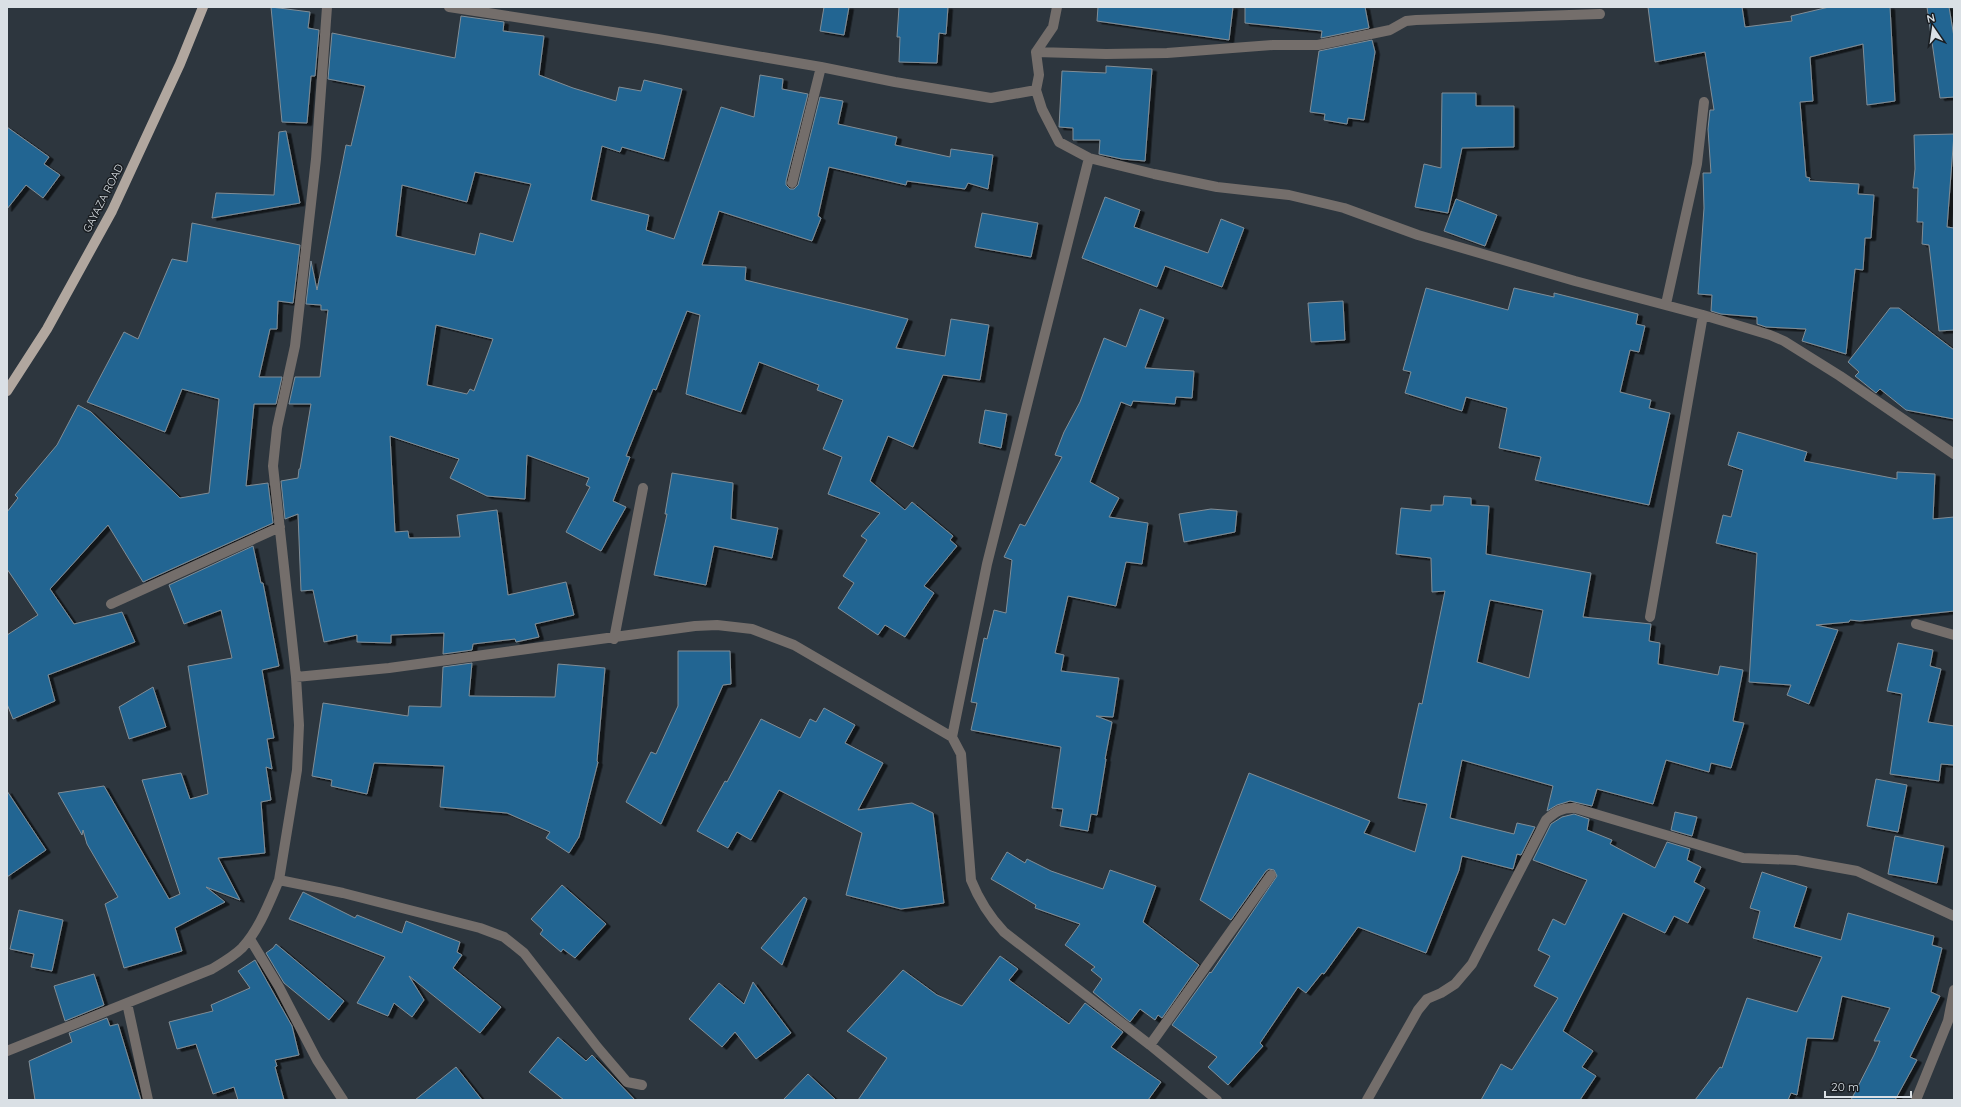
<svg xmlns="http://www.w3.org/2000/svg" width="1961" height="1107" font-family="Quicksand,sans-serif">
<defs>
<filter id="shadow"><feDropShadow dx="4.5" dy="2.5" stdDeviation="0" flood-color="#0009"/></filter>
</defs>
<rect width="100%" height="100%" fill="#2d363e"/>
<!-- building -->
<path fill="#216592" stroke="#818d96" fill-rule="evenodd" filter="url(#shadow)" d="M271 7 310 12 308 28 319 30 315 76H311L307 123 282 122Z
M824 7H849L844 35 820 31Z
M899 7H948L946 34 939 33 937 63 899 62 900 37H897Z
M1098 7H1233L1229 40 1097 21Z
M1245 7H1365L1369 28 1321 38 1322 31 1245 23Z
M1648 7H1742L1745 27 1792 21 1791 16 1829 7H1890L1895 101 1867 105 1863 44 1810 57 1813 101 1800 102 1806 177 1810 178 1809 181 1859 184 1858 194 1874 195 1871 238H1865L1863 270 1855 269 1846 354 1802 341 1806 329 1766 327 1757 324V317L1721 314 1711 311 1712 295 1698 294 1704 208 1703 173H1711L1708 129 1710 110H1714L1705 52 1655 62Z
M1927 7H1949L1954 37V97L1940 98Z
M461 16 504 22 503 31 544 36 539 75 573 88 616 101 619 87 641 91 644 80 682 89 664 159 622 147 620 152 602 146 591 200 649 215 646 230 674 239 721 107 754 117 760 75 783 79 782 89 808 94 786 181V185L790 189H794L798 185 820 97 843 101 838 124 897 137 895 145 950 157 951 149 993 155 988 189 968 183 965 189 907 181 906 185 829 167 818 216 821 218 812 241 719 211 702 265 746 267 745 280 908 319 896 348 945 356 951 319 989 325 980 380 943 375 913 447 888 436 870 481 905 510 912 502 953 536 950 540 957 546 924 586 934 593 905 637 885 625 878 635 838 608 854 583 843 576 867 540 861 536 880 513 828 494 842 457 823 449 843 400 817 390 819 385 759 362 741 412 686 394 700 315 687 311 656 390 653 389 626 456 630 457 613 501 626 507 601 551 566 532 590 487 586 485 589 478 527 455 525 499 487 496 450 478 459 459 390 436 395 532 408 531 409 538 460 537 457 515 497 510 508 595 566 582 574 615 535 624 539 637 516 642 515 639 473 644 472 650 443 654 444 633 391 635V643L357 642V635L324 642 313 590 301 591 298 514 285 519 281 481 298 478 299 469H300L311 404H289L295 377H320L328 310H321V305L306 304 311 261 317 290 346 145 351 146 365 86 328 79 332 33 455 58ZM475 172 531 184 513 242 480 233 475 255 396 236 402 185 467 202ZM436 325 493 339 474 391 470 389 467 394 427 385Z
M1372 40 1375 52 1364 120 1348 118 1347 124 1324 120 1325 114 1310 112 1319 51Z
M1106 66 1152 69 1145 161 1122 159 1099 154 1100 140H1073V128L1059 127 1062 71 1106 73Z
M1442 93H1476V106H1514V147L1462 148 1448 213 1415 207 1424 164 1441 168Z
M7 127 49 157 44 164 60 175 43 198 26 185 7 209Z
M286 131 300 203 212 218 216 193 274 195 279 132Z
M1954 134 1947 227 1954 228V330L1939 331 1929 245 1922 244 1923 222H1917L1918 188H1913L1915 169 1914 135Z
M1105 197 1140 210 1134 227 1208 253 1221 219 1244 228 1222 287 1165 266 1157 287 1082 258Z
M1456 199 1497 215 1485 246 1444 231Z
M982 213 1038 223 1031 257 975 247Z
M192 223 300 245 293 303 278 301 277 329H270L259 377H282L276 404H254L246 486 268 483 273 523 143 582 108 525 50 589 74 624 122 612 135 642 48 675 55 701 13 719 7 704V635L38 615 7 569V512L18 498 15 495 57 445 78 405 91 412 180 498 209 493 219 399 182 389 165 432 87 402 124 332 138 339 172 259 187 262Z
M1426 288 1508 310 1514 288 1554 297V293L1638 314 1636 324 1645 326 1639 352 1630 350 1620 392 1651 400 1649 408 1670 413 1649 505 1535 480 1541 457 1499 448 1507 408 1466 397 1462 411 1405 393 1411 372 1403 370Z
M1343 301 1345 340 1311 342 1308 303Z
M1890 308H1899L1954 350V419L1906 410 1880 389 1876 393 1855 376 1859 372 1848 362Z
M1140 309 1164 318 1145 368 1194 371 1192 398 1176 397 1175 404 1133 401 1131 406 1121 402 1090 482 1119 498 1109 517 1148 523 1142 564 1126 562 1116 606 1068 596 1055 653 1064 655 1061 671 1119 678 1113 717 1096 716 1112 722 1105 759H1106L1097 815 1091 814 1088 831 1060 826 1063 809 1052 808 1061 747 971 730 977 703 971 702 984 638 987 639 994 610 1006 613 1012 560 1004 557 1020 524 1025 526 1062 457 1055 455 1064 432 1080 402 1104 338 1126 347Z
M985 410 1007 414 1001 448 979 443Z
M1738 432 1807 452 1804 461 1897 479V472L1935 474 1933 519 1954 517V611L1860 621 1850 620 1849 622 1816 625 1838 630 1809 704 1787 695 1791 685 1749 682 1757 553 1716 543 1723 515 1731 517 1743 470 1728 465Z
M672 473 733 483 731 519 778 528 772 558 714 546 706 585 654 575 667 514H665Z
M1444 496 1471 498V505L1489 506 1486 554 1591 573 1583 617 1651 624 1649 641 1660 643 1658 664 1718 675 1720 666 1743 670 1733 721 1744 723 1731 768 1711 763 1709 772 1666 760 1653 804 1597 789 1592 806 1570 801 1557 805 1547 811 1553 786 1462 760 1450 818 1514 834 1517 823 1535 827 1521 855 1517 854 1513 869 1462 856 1459 870 1426 953 1358 927 1324 974 1322 973 1306 993 1298 987 1260 1043 1263 1046 1228 1085 1208 1067 1217 1057 1172 1025 1210 972 1211 973 1277 876 1274 870 1269 869 1266 871 1231 920 1200 900 1249 773 1370 821 1364 833 1415 852 1427 804 1398 798 1419 703 1422 704 1445 591 1432 592 1431 558 1396 554 1401 508 1431 511V505H1443ZM1490 600 1543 610 1529 678 1477 662Z
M1211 509 1237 511 1235 532 1184 542 1179 514Z
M253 546 261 583H263L279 666 262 670 274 738 267 739 272 769 266 767 271 800 261 802 265 853 218 858 240 900 206 887 225 902 175 928 182 951 124 968 105 904 118 897 87 844 83 830 82 835 58 793 104 786 169 899 180 894 142 780 181 773 190 799 208 794 188 666 232 658 221 610 184 624 169 585Z
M1898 643 1933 650 1930 666 1941 669 1928 722 1954 726V765L1941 764 1939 781 1890 774 1902 694 1887 691Z
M678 651H730L731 684 723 685 661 824 626 802 651 752 656 754 678 706Z
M472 663 469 696 555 697 558 664 605 668 597 761 598 762 579 837 569 853 546 838 550 832 507 813 440 807 444 766 374 763 367 794 331 786 332 780 312 776 323 703 408 716 409 706 441 707 443 667Z
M153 687 166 727 129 739 119 707Z
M824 708 855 725 845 743 883 763 858 810 912 803 933 813 944 903 901 909 846 895 862 833 779 790 751 840 737 832 728 848 697 831 725 781 727 782 761 719 800 738 810 719 816 722Z
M1876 779 1907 785 1898 832 1867 826Z
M7 791 46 850 7 877Z
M1675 812 1697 817 1692 836 1671 830Z
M1574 814 1589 819 1587 830 1612 840 1610 844 1655 868 1667 842 1690 849 1687 860 1701 867 1694 882 1705 888 1688 923 1674 916 1665 933 1623 913 1563 1031 1593 1051 1582 1067 1596 1076 1580 1100H1481L1501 1064 1512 1070 1558 998 1534 986 1550 956 1538 950 1553 919 1565 925 1587 880 1533 860 1551 824 1562 817Z
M1895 836 1944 846 1937 883 1888 874Z
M1007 852 1025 863 1027 859 1051 871 1103 889 1110 870 1156 886 1143 922 1199 965 1162 1018 1158 1015 1155 1020 1140 1009 1130 1022 1093 992 1102 979 1091 970 1095 967 1065 945 1080 924 1035 908 1036 905 991 879Z
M1762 872 1807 887 1794 927 1841 940 1848 913 1934 936 1932 945 1942 948 1931 992 1940 996 1910 1057 1917 1060 1895 1100H1851L1874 1055 1880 1041H1874L1890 1008 1842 996 1833 1039 1807 1038 1797 1095 1791 1093 1788 1100H1695L1720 1067 1722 1068 1747 998 1797 1012 1822 957 1753 938 1760 911 1750 908Z
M562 885 606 924 575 958 563 949 561 952 540 934 543 930 531 919Z
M303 892 355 918 357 915 402 933 406 921 460 942 457 952 462 955 453 968 501 1007 480 1033 409 976 424 1000 412 1017 394 1003 388 1016 357 1003 385 957 289 919Z
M804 897 807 899 782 965 761 948Z
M19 910 63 920 52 971 31 967 34 954 10 949Z
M276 944 344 1001 329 1020 284 983 266 953 273 948Z
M1000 956 1018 969 1009 980 1069 1024 1085 1003 1123 1032 1111 1047 1161 1082 1148 1100H858L887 1058 847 1031 903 970 937 995 962 1006Z
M255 960 292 1026 299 1055 275 1060 277 1066 275 1067 284 1100H238L234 1087 213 1094 196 1044 177 1049 169 1022 213 1011 211 1005 250 988 238 971Z
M94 974 104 1005 65 1021 54 986Z
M753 982 791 1033 756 1059 735 1032 722 1047 689 1019 719 983 744 1004Z
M107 1018 110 1026 118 1024 141 1100H35L29 1061 72 1042 69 1033Z
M558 1037 586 1061 592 1055 635 1100H564L529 1072Z
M456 1067 482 1100H415Z
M808 1074 836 1100H783Z"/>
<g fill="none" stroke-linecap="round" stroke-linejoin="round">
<!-- minor -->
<path stroke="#746e6b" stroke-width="10" d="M449 7 658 39 821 67
M1057 7 1053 27 1036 52 1039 75 1036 90 1042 109 1059 142 1089 158 1154 174 1217 187 1289 195 1344 208 1418 235 1575 281 1703 315 1770 335 1784 341 1840 376 1954 454
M1036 52 1106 54 1167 53 1273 45H1318L1390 30 1406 21 1416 20 1600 14
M792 183 821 67 895 82 991 98 1036 90
M1666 304 1697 164 1704 102
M111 604 280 527
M1650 617 1703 315
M1916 624 1954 635
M614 639 643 488
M296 677 389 668 695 626 717 625 752 629 794 645 952 737 961 754 971 880C979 900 989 916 1004 932L1150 1045 1217 1100
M952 737 987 564 1089 158
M279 880 297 770 299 725 296 677 273 466 277 428 295 346 316 159 327 7
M250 939 279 987 317 1060 343 1100
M127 1003 148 1100
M1150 1045 1271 875
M7 1051 212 969C222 963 234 956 242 948 259 930 269 903 279 880L343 893 480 928 504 937 524 953 598 1048 627 1082 642 1085
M1367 1100 1418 1010 1427 999 1441 993 1455 984 1472 964 1546 820C1555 812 1562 807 1575 808L1743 858 1796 860 1857 871 1954 916
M1916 1100 1948 1021 1954 990"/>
<!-- major -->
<path stroke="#b1a79f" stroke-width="10" d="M7 391 47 329 112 211 180 64 203 7"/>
</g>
<g text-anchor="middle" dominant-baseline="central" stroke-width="3" stroke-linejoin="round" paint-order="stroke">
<!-- street labels -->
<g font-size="11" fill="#dae0e5" stroke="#191d21">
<text transform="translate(103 198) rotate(-63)">GAYAZA ROAD</text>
</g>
</g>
<!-- border -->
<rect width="1961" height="1107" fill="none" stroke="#dae0e5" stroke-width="16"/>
<!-- north arrow -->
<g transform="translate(1933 28) rotate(347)" stroke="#191d21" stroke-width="3" paint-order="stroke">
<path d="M0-3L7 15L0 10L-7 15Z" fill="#dae0e5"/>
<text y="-6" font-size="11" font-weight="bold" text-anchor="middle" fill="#dae0e5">N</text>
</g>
<!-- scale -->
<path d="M1825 1091v6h86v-6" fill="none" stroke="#dae0e5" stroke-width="2"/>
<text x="1831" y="1091" font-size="12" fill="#dae0e5" stroke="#191d21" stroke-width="3" paint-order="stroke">20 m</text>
</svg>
